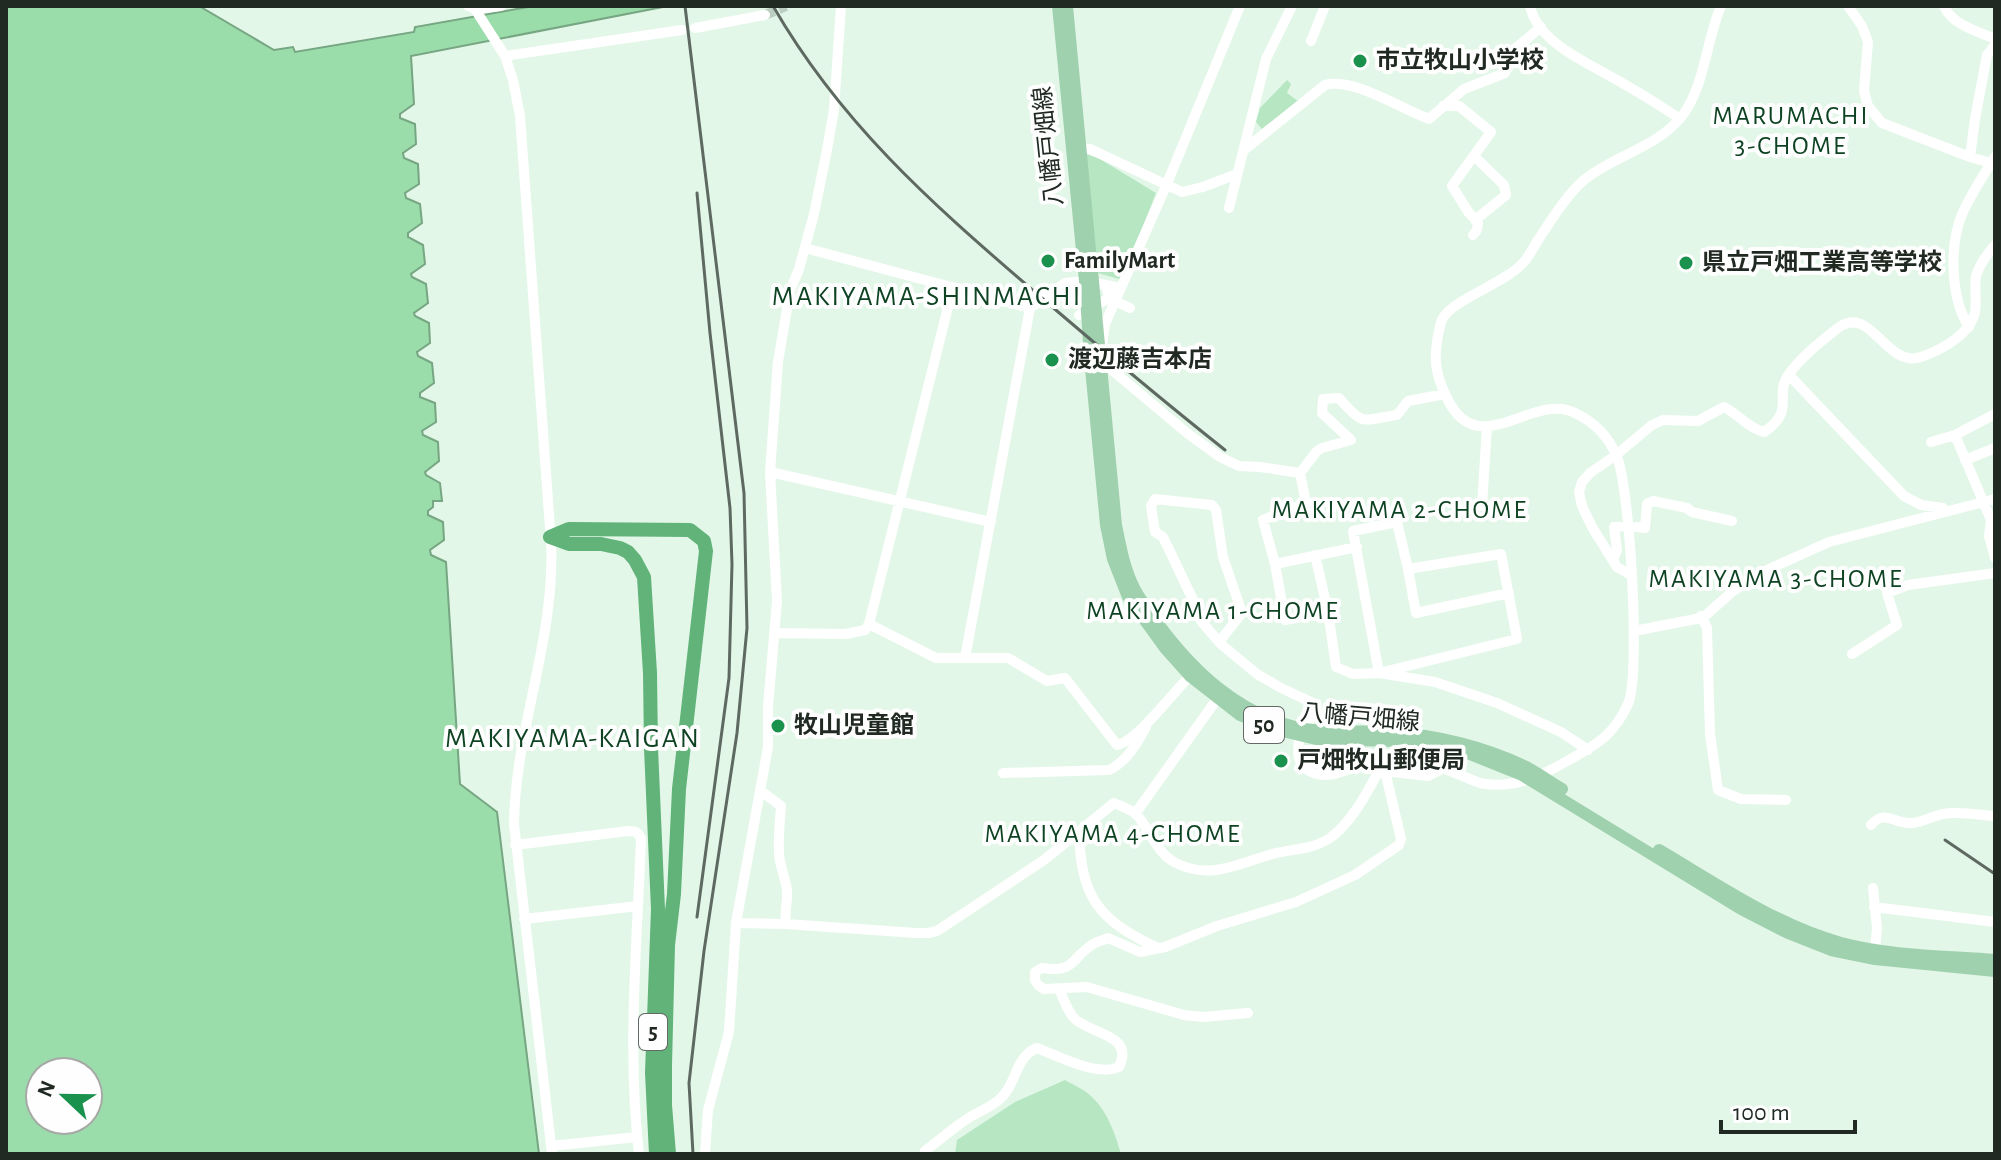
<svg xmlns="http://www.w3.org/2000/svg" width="2001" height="1160" font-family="'Alegreya Sans','Noto Sans JP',sans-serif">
<rect width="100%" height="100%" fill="#e3f7e8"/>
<!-- green -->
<path fill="#b7e6c3" d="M1287 80 1291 84 1287 93 1298 101 1262 129 1256 122 1260 108Z
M1086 154 1100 159 1156 193 1122 280 1098 273Z
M1065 1080C1074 1085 1085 1090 1092 1097 1108 1112 1115 1134 1121 1154H955L957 1140 1015 1102Z"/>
<!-- water -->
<path fill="#9bdcab" stroke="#76a682" stroke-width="2" fill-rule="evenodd" d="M6 6H199L274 50 293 47 295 52 414 32 415 27 534 6H668L411 56 414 104 400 114V118L415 124 416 144 403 153 404 158 418 164 419 184 405 193 406 198 420 204 422 223 408 233V237L423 245 425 264 411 274 412 277 426 284 428 303 414 313 415 316 429 323 430 343 417 352 418 356 432 363 434 383 420 393V397L435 403 436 422 422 431 423 435 438 442 439 461 425 472 426 475 440 483 442 501H433V507L428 511V515L443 522 444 540 430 550 431 555 446 562 460 784 497 812 539 1154H6ZM40 1072H88V1120H40Z"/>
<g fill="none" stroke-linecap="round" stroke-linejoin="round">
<!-- minor-tunnel -->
<path stroke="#bccec1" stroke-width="10" stroke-dasharray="10 5" stroke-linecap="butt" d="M765 15 786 6"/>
<!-- minor -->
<path stroke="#fff" stroke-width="10" d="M468 6 475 9 501 6
M476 6 475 9 505 56 513 80 520 116 551 542C556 638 515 729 514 824L552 1154
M1240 6 1166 186 1105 324 1100 360 1187 433 1220 457 1239 466 1260 467 1300 473
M1530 6C1538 43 1588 63 1617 80 1638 92 1660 105 1680 119
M1848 6 1862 26 1868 42 1864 91 1868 106 1882 123 1970 157 1991 163
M1944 6C1952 25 1977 31 1995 39
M695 28 765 15
M1311 41 1325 6
M505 56 682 30
M1443 106H1459L1491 132 1452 186 1469 213 1478 222 1477 230 1473 235
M1080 148 1090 149 1182 192 1203 187 1237 174
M1244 150 1325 85C1353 77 1401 109 1429 119L1464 89 1505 73 1509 54 1541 27
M1474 156 1504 185 1506 195 1475 220
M1970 157 1975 119 1987 55 1995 45
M1229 208 1266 59 1292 6
M805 248 1030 308 1065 283 1085 281 1121 288
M1111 299 1130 308
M1079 315 1109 298 1106 285
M1969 327C1950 298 1949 243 1963 212 1972 193 1984 174 1995 157
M1789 375 1904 496 1921 505 1943 508
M1955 435 1995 414
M1931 442 1955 435 1991 520 1989 536 1995 558
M1965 460 1995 448
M770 472 991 522
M1482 506 1487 426
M1397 522 1408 569 1501 554 1517 639 1379 673 1353 531Z
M1636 527 1645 528 1647 504 1653 501 1687 508 1692 512 1732 521
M1357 547 1275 564 1263 520 1306 503 1300 473 1317 451 1322 448 1351 440 1322 413 1323 399 1339 398C1364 427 1361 420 1397 415L1408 401 1445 394
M1613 560 1617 550 1614 527H1620
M1275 564 1285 620 1328 612 1315 555
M1408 569 1416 613 1509 593
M1631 575 1617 567 1592 527 1582 506 1579 492 1582 482 1590 473 1616 455 1652 425 1663 420 1698 421 1724 407C1738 414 1748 428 1764 432 1797 410 1773 396 1789 374 1801 357 1821 341 1838 328 1871 303 1886 369 1921 357 1941 350 1970 335 1975 312 1977 301 1974 287 1976 276 1980 263 1987 254 1995 245
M1328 612 1336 667 1353 674 1379 673 1435 682 1497 703 1561 732 1588 750
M1701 616 1707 628 1710 734 1718 790 1741 799 1786 800
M869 624 936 658H1008L1047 681 1065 678 1117 745C1138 741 1176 688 1195 671
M1634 631 1696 619 1706 615 1733 591 1769 569 1829 542 1995 499
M776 633 846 634 865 630 869 624 953 287
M1219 642 1242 613 1223 557 1216 510 1212 505 1155 499 1151 506 1155 532 1163 537 1194 602 1201 621 1219 642 1222 645 1257 674 1281 688 1313 703 1308 729
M1852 654 1897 625 1887 593 1908 585 1995 573
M965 658 1030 308
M1300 730C1299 744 1294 759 1306 769 1325 783 1347 769 1365 763 1376 760 1389 758 1400 758 1423 758 1444 769 1465 777 1472 780 1478 783 1485 784 1517 788 1543 775 1569 760 1597 744 1614 735 1628 704 1641 676 1630 488 1617 457 1609 437 1594 422 1575 413 1533 391 1478 464 1447 398 1435 374 1433 358 1439 331 1440 327 1440 322 1443 318 1454 299 1505 283 1523 263 1529 257 1533 248 1538 240 1552 219 1565 197 1584 180 1614 155 1657 148 1682 116 1705 86 1706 41 1721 6
M1003 773 1109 770C1126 762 1137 744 1146 727
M761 791 781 806C780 821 778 837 779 852 779 866 786 878 787 891 788 902 784 912 786 924
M1135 814 1222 692
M1871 825C1885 809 1894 824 1912 823 1923 822 1932 816 1943 814 1959 811 1979 815 1995 816
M1079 831C1081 898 1098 920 1158 948
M515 845 628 831C636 831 638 832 641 839 637 944 627 1050 639 1154
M1873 888 1877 928 1875 950
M1874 907 1995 922
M524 919 638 906
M736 923 786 924 916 933H928L937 931 1044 860 1114 803C1121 806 1130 809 1136 814 1150 829 1156 852 1174 862 1211 882 1241 862 1276 853 1294 849 1314 849 1330 838 1350 824 1366 795 1377 774L1385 771 1428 776 1444 768
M1248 1013 1203 1017 1184 1015 1087 987 1044 989 1038 985 1035 980V972L1042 968C1078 973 1070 957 1095 943 1099 941 1104 940 1108 938L1140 952 1165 947 1217 926 1296 902 1355 875 1399 845 1401 839 1385 771
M551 1146 637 1137
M705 1154 708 1110 729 1032 736 923 768 747V707L777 601 770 472 778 362 790 291 799 269 814 214 827 150 834 109 841 6
M928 1154 925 1151C940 1140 954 1127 970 1117 980 1111 994 1106 1002 1097 1017 1082 1015 1057 1037 1048 1058 1056 1097 1077 1119 1067 1135 1034 1091 1035 1074 1018 1067 1011 1064 999 1059 989"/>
<!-- major -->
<path stroke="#a0d1af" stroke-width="12" d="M1058 6 1085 281 1090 358 1106 525 1113 559 1128 597 1165 648 1190 676 1240 715 1274 729 1316 739 1393 741 1428 745 1470 754 1522 775 1741 909 1788 933 1831 950 1875 959 1995 971
M1067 6 1116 525C1121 549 1125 574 1138 595 1144 605 1152 615 1159 625 1195 673 1239 714 1299 728 1328 734 1360 730 1390 732 1436 735 1485 747 1526 767 1538 773 1550 782 1562 789
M1659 850C1717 884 1776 925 1841 943 1890 956 1944 956 1995 960"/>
<!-- highway -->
<path stroke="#61b379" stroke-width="14" d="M550 537 569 529 690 530 704 541 706 551 679 789 674 894 668 945 665 1065V1105L669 1154
M550 537 569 544H601L620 548 628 552 635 560 644 577 650 673 651 748 658 909 652 1073 656 1154"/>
<!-- rail -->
<path stroke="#5e6a61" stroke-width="3" d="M685 6 744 493 747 628 737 733 704 951 689 1083 693 1154
M773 6C840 122 929 201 1029 287 1093 342 1158 397 1225 450
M697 193 710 333 730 508 732 564 729 678 697 917
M1945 840 1995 874"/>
</g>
<!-- markers -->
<g fill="#1a914d" stroke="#fefefe" stroke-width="3">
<circle cx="1360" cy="61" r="8"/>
<circle cx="1048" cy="261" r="8"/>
<circle cx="1686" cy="263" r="8"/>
<circle cx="1052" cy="360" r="8"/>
<circle cx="778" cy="726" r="8"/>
<circle cx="1281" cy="761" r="8"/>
</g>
<g text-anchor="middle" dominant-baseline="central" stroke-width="8" stroke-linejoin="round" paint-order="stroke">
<!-- shield labels -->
<g fill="#fefefe" stroke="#636965" stroke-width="2">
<rect x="1244" y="707" width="40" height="36" rx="6"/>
<rect x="639" y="1014" width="28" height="36" rx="6"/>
</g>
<g font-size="22" font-weight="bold" fill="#212923">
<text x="1264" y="725">50</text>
<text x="653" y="1032">5</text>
</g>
<!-- poi labels -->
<g font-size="24" font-weight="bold" fill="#212923" stroke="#fefefe" text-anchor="start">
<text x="1376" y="61">市立牧山小学校</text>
<text x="1064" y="261">FamilyMart</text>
<text x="1702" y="263">県立戸畑工業高等学校</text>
<text x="1068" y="360">渡辺藤吉本店</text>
<text x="794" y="726">牧山児童館</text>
<text x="1297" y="761">戸畑牧山郵便局</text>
</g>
<!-- street labels -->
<g font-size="24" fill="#212923" stroke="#fefefe">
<text transform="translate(1049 146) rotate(-96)">八幡戸畑線</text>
<text transform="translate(1360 718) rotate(5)">八幡戸畑線</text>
</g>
<!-- neighbourhood labels -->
<g font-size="26" letter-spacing="2" fill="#0d4322" stroke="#fefefe">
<text x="1791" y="116">MARUMACHI<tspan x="1791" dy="30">3-CHOME</tspan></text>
<text x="1400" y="510">MAKIYAMA 2-CHOME</text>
<text x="1776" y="579">MAKIYAMA 3-CHOME</text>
<text x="1213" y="611">MAKIYAMA 1-CHOME</text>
<text x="1113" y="834">MAKIYAMA 4-CHOME</text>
</g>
<!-- quarter labels -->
<g font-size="28" letter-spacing="2" fill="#0d4322" stroke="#fefefe">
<text x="927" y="297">MAKIYAMA-SHINMACHI</text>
<text x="573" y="739">MAKIYAMA-KAIGAN</text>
</g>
</g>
<!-- border -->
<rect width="2001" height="1160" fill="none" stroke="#212923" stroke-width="16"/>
<!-- north arrow -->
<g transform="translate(64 1096) rotate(292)"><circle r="38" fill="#fefefe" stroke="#a6a9a6" stroke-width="2"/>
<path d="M0-6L14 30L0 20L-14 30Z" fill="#1a914d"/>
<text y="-12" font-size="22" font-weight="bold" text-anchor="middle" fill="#212923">N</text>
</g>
<!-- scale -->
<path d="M1721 1120v12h134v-12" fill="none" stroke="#212923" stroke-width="4"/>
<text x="1733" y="1120" font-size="24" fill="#212923" stroke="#fefefe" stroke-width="6" paint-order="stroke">100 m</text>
</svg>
